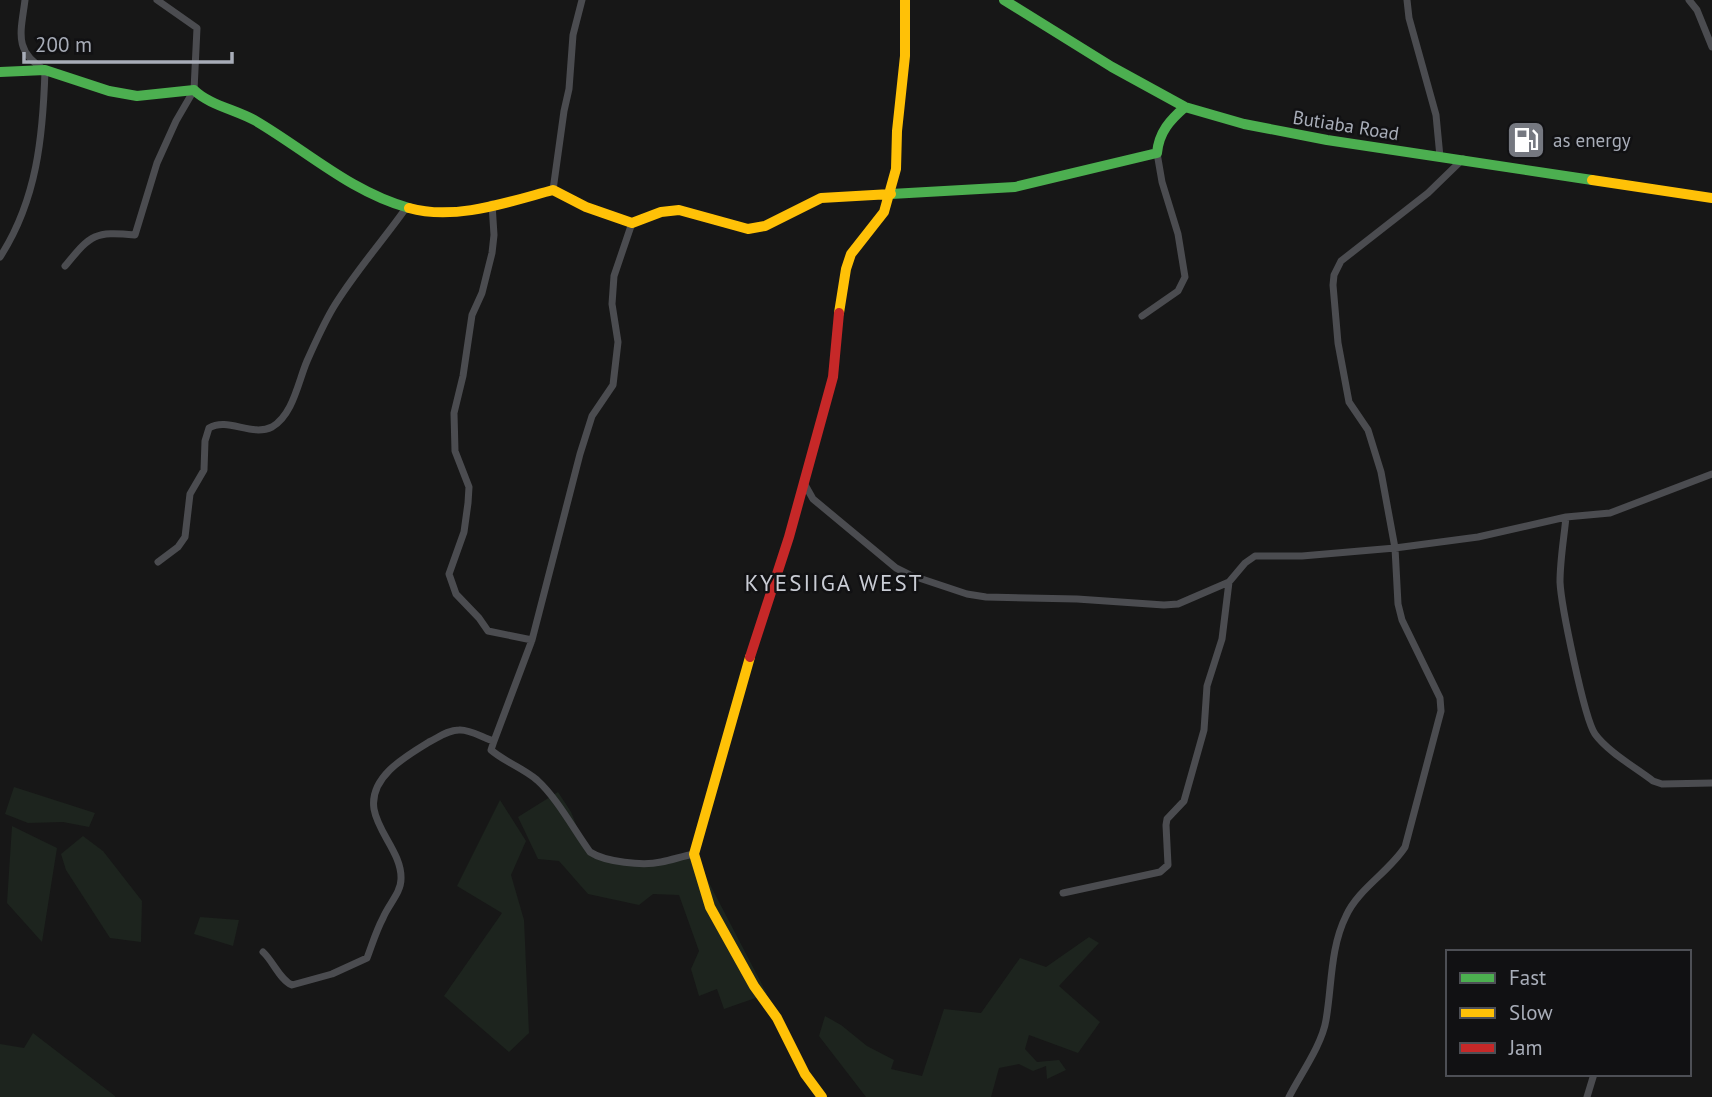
<svg xmlns="http://www.w3.org/2000/svg" width="1712" height="1097" font-family="'PT Sans',sans-serif">
<rect width="100%" height="100%" fill="#171717"/>
<!-- green -->
<path fill="#1d241e" d="M14 787 95 813 89 827 63 822 28 823 5 814Z
M558 792 571 812 584 844 602 858 646 863 694 854 767 994 724 1009 717 989 699 996 691 969 699 951 679 895 653 894 639 905 588 894 559 861 538 859 518 817Z
M500 800 526 841 511 875 524 920 529 1033 509 1052 444 996 502 913 457 886Z
M12 826 57 848 42 942 7 903Z
M83 836 103 851 142 901 141 942 110 938 66 870 61 854Z
M200 917 239 920 233 946 194 934Z
M1089 937 1099 943 1059 986 1100 1022 1078 1053 1029 1035 1025 1049 1037 1062 1059 1060 1066 1070 1047 1079 1046 1066 1033 1071 1019 1064 999 1068 991 1097H866L819 1036 825 1016 841 1025 867 1046 894 1060 891 1069 922 1076 944 1009 981 1013 1020 958 1046 967Z
M33 1033 115 1096V1097H0V1044L24 1048Z"/>
<g fill="none" stroke-linecap="round" stroke-linejoin="round">
<!-- street -->
<path stroke="#4b4c50" stroke-width="7" d="M1407 0 1409 18 1436 115 1440 157
M1689 0 1697 10 1712 47
M553 190 564 111 569 89 573 35 582 0
M492 204 494 235 492 253 482 293 472 315 463 376 454 413 455 451 469 487 468 503 464 532 449 574 456 594 479 618 488 631 532 640
M0 257C37 200 43 136 45 70 13 51 21 32 25 0
M65 266C91 235 93 231 135 235L157 163 176 121 194 90 197 28 157 0
M1142 316 1178 291 1185 277 1178 234 1162 182 1157 153
M804 483 813 499 896 568 910 575 967 594 986 597 1077 599 1164 605 1178 604 1229 582 1245 563 1255 556H1302L1395 548 1478 537 1566 517 1610 513 1712 474
M1566 517C1564 538 1560 560 1560 582 1561 604 1584 718 1595 734 1607 751 1636 768 1653 781L1662 784 1712 783
M158 562 178 547 185 537 190 494 204 470 205 441 209 428C228 417 251 437 272 427 293 415 298 382 307 361 315 343 323 325 333 308 354 273 382 242 406 208
M494 741 532 640 580 454 592 416 613 385 618 342 612 304 614 276 632 223
M1063 893 1160 872 1168 865 1166 825 1167 819 1184 801 1204 730 1207 686 1222 639 1229 582
M263 952C273 961 280 980 292 985L332 974 367 958C372 945 376 931 383 918 388 905 401 893 401 879 402 854 378 833 374 809 369 777 406 756 429 742 439 737 448 730 459 730 470 729 483 738 494 741L491 750C505 762 523 768 537 780 557 798 574 830 590 852 605 862 643 866 661 862 672 860 683 856 694 854
M1289 1097C1300 1075 1322 1045 1326 1020 1332 986 1330 948 1346 916 1358 889 1389 872 1405 847L1441 711 1440 698 1402 620 1398 604 1395 548 1381 472 1368 430 1349 402 1338 343 1333 285 1334 275 1341 261 1428 193 1463 159
M1587 1097 1594 1074"/>
<!-- fast -->
<path stroke="#4caf50" stroke-width="10" d="M1004 0 1112 67 1185 107 1244 124 1327 140 1592 180
M0 72 45 70 109 91 137 96 194 90C209 105 237 110 256 121 307 151 351 192 409 208
M891 194 1015 187 1157 153C1159 132 1170 120 1185 107"/>
<!-- slow -->
<path stroke="#ffc107" stroke-width="10" d="M1592 180 1712 198
M409 208C455 221 508 202 553 190L586 207 632 223 661 212 679 210 748 229 765 226 821 198 891 194
M839 313 846 269 851 254 884 212 896 169 897 131 905 56V0
M750 657 694 854 710 907 754 986 777 1018 805 1074 822 1097"/>
<!-- jam -->
<path stroke="#c62828" stroke-width="10" d="M750 657 789 537 833 377 839 313"/>
</g>
<!-- icons -->
<defs>
<g id="fuel-square" transform="scale(2.0125)"><rect x="-9" y="-9" width="18" height="18" rx="4" fill="#757880" stroke="#111113"/><path d="M-5.5-6h7V0h2V4h1.3V-2.5L3-4.5l.8-.8L6-3V5H2.5V1h-1V6h-7ZM-4.2-4.7v3.2H.2V-4.7Z" fill="#fff"/></g>
</defs>
<g fill-rule="evenodd">
<use href="#fuel-square" x="1526" y="140"/>
</g>
<g text-anchor="middle" dominant-baseline="central" stroke-width="5" stroke-linejoin="round" paint-order="stroke">
<!-- street labels -->
<g font-size="19" fill="#a8adb8" stroke="#111113">
<text transform="translate(1346 125) rotate(9)">Butiaba Road</text>
</g>
<!-- poi labels -->
<g font-size="19" fill="#a8adb8" stroke="#111113" text-anchor="start">
<text x="1553" y="140">as energy</text>
</g>
<!-- quarter labels -->
<g font-size="23" letter-spacing="2" fill="#c9ccd4" stroke="#111113">
<text x="834" y="582">KYESIIGA WEST</text>
</g>
</g>
<!-- legend -->
<rect x="1446" y="950" width="245" height="126" fill="#111113" stroke="#4d4f55" stroke-width="2"/>
<rect x="1460" y="973" width="35" height="10" fill="#4caf50" stroke="#4d4f55" stroke-width="2"/>
<text x="1509" y="985" font-size="21" fill="#a8adb8">Fast</text>
<rect x="1460" y="1008" width="35" height="10" fill="#ffc107" stroke="#4d4f55" stroke-width="2"/>
<text x="1509" y="1020" font-size="21" fill="#a8adb8">Slow</text>
<rect x="1460" y="1043" width="35" height="10" fill="#c62828" stroke="#4d4f55" stroke-width="2"/>
<text x="1509" y="1055" font-size="21" fill="#a8adb8">Jam</text>
<!-- scale -->
<path d="M24 52v10h208v-10" fill="none" stroke="#a8adb8" stroke-width="3.5"/>
<text x="35" y="52" font-size="21" fill="#a8adb8" stroke="#111113" stroke-width="5" paint-order="stroke">200 m</text>
</svg>
